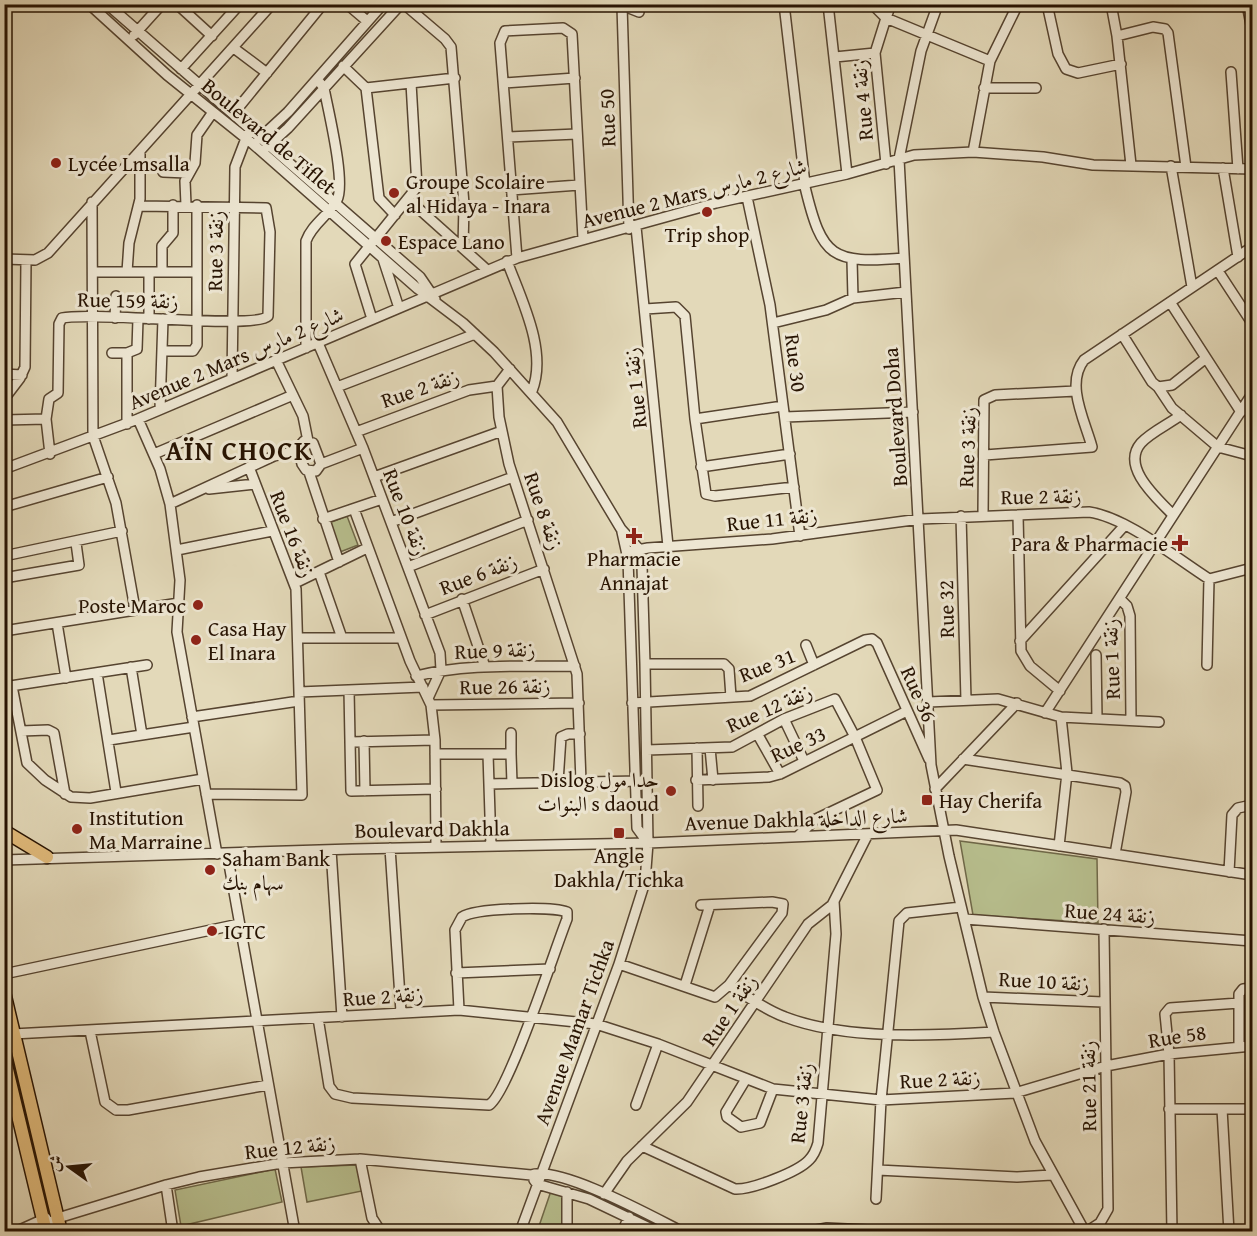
<svg xmlns="http://www.w3.org/2000/svg" width="1257" height="1236" font-family="'Gentium Book Plus',Amiri,serif">
<rect width="100%" height="100%" fill="#e3d9b9"/>
<filter id="stains"><feTurbulence type="fractalNoise" baseFrequency=".00333" numOctaves="4"/><feColorMatrix values="0 0 0 0 .2 0 0 0 0 .09 0 0 0 0 .02 0 0 0 .5 -.17"/></filter>
<radialGradient id="worn" r=".72"><stop offset=".6" stop-color="#630" stop-opacity="0"/><stop offset="1" stop-color="#630" stop-opacity=".3"/></radialGradient>
<!-- park -->
<path fill="#b7be8d" stroke="#6f6848" stroke-width="1.5" d="M347 516 358 545 340 552 329 523Z
M960 841 1097 859 1098 923 973 915Z
M357 1165 362 1191 307 1202 301 1167Z
M275 1169 282 1202 181 1226 175 1190Z
M551 1191 563 1194V1231L537 1232Z"/>
<g fill="none" stroke-linecap="round" stroke-linejoin="round">
<!-- minor casing -->
<g stroke="#564430" stroke-width="12">
<path id="minor" d="M89 4 167 75 253 144 418 289 463 323 494 352 557 422 621 529 639 549 642 566 645 664 648 843 645 882 619 964 520 1232
M107 4 420 277 435 299
M177 4 212 36
M347 4 367 21
M404 4 445 39 451 47 464 204 463 248
M619 4 639 12
M784 4 805 184
M828 4 847 174
M872 4 886 18 875 53 886 164
M891 4 886 18 990 61
M938 4 921 51 899 159 931 765 949 856 983 997 994 1032 1035 1141 1085 1232
M1047 4 1058 54 1066 69 1078 73 1121 64
M1111 4 1117 36 1131 165
M1247 4 1252 30
M622 6 629 229
M134 35 162 4
M1117 36 1153 27 1165 29 1168 33 1186 167
M235 49 267 73
M835 57 875 53
M343 66 366 88
M181 69 240 4
M1231 72 1238 169
M504 83 575 78
M366 88 379 198 395 215
M366 88 455 78
M984 88H1036
M234 113 323 4
M508 137 577 134
M259 139 288 112 383 4
M266 148 288 128 401 4
M973 152 990 61 1018 4
M1171 166 1192 287
M1223 168 1238 257
M163 172 187 173
M805 187C822 258 832 264 904 258
M511 190 579 185
M747 197 770 305 800 536
M409 200 486 269
M92 202 93 436 116 503 135 609
M186 205 185 181 195 163 197 135 213 112
M636 227 668 546
M517 258 500 43 505 31 563 28 572 34 583 239
M4 259 35 260 48 253 272 4
M383 259 399 308
M852 260 853 298
M507 261C521 299 548 351 532 391
M1218 271 1252 323
M93 272H197
M127 272 129 243 140 199V151
M149 272V319
M162 272V246L173 233V205
M1170 302 1241 412
M645 309 676 307 685 316 695 419 706 494 715 496 794 487
M115 318 116 296
M372 319 355 264 417 187 411 83
M773 323 826 310 853 298 906 292
M1122 334 1152 382 1158 387 1172 385 1206 358
M318 343 363 448 440 653 441 670 429 696
M306 348V241C312 224 329 215 337 200 346 182 328 110 324 88L317 79
M163 351H193L197 345V205
M112 353H127
M276 360 303 416 308 441
M510 369 497 386 499 417 509 464 577 674 581 782
M4 374 22 375
M232 379 235 167 248 133
M337 387 475 334
M1158 387 1172 408 1218 447 1252 456
M4 399 20 378 25 367 26 260
M160 409 163 319
M785 417 913 412
M138 419 160 469 170 504 180 580 177 632 217 854
M695 419 783 406
M4 420 46 419
M127 424V353L137 349 138 319
M356 432 469 390 497 386
M304 441 313 443 321 464 316 471 306 470 302 464 298 448Z
M50 454 46 419 49 399 58 393 59 324 62 318C93 311 256 330 268 316L270 232 266 208 140 206
M154 454 293 395
M985 455 1092 447C1085 421 1065 384 1084 360L1252 247
M321 464 363 448
M701 467 790 454
M4 469 138 419 517 258 716 203 847 174 914 155 973 152 1043 157 1093 165 1252 169
M309 472 339 562
M374 477 502 431
M209 489 255 484
M170 504 274 456 298 451
M4 507 108 477
M354 509 410 661 431 705 435 740 436 847
M983 515 984 400 995 395 1076 391
M1018 515 1021 651 1030 666 1060 691
M1173 515C1158 499 1120 467 1141 443 1151 432 1169 424 1181 415
M961 516 966 700
M323 519 382 499
M391 522 513 477
M622 532 628 559 637 828 648 843
M177 550 272 531
M627 552 648 548 772 539 920 519 1089 512C1126 517 1176 558 1209 579L1252 568
M4 556 122 531
M408 567 528 520
M319 572 342 638
M4 578 79 565 76 543
M295 583 367 548
M462 599 485 667
M1120 599 1127 606 1130 616 1131 720
M425 615 544 569
M57 623 66 678
M4 631 179 603
M298 638H401
M1020 641 1125 525
M806 645 814 665
M1096 655 1097 719
M645 664H724L729 669 731 697
M1207 665 1209 579
M131 667 142 735
M97 673 116 792
M416 676C468 663 522 667 575 666
M12 686 27 763 45 780 71 797 90 798 203 779
M4 687 147 665
M349 690 351 791 436 789
M299 692 423 687
M928 702 998 699 1061 717 1159 722
M632 703 750 696 865 640 872 639 877 643 929 759
M431 705 579 703
M1045 713 1252 394
M192 717 299 701
M784 719 804 761
M21 731 48 730 54 733 65 794
M511 733V754
M758 735 780 774
M109 740 194 727
M364 741 365 791
M350 742 435 740
M697 748 698 806
M710 748 713 780
M647 750 732 747 784 719 835 699 855 737 877 790 816 819 798 836
M435 754H511L512 783
M488 754 491 846
M963 759 1120 783 1125 786 1126 792 1115 854
M696 780 769 777 780 774 907 711
M558 782 561 737 568 734H580
M489 784 639 781
M935 789 1017 703
M206 794 302 795 296 589 249 467
M1059 846 1067 773 1061 717
M390 848 401 1012
M331 850 342 1017
M227 853 295 1232
M4 860 352 849 648 843 956 830 1252 875
M1229 872 1232 815 1238 808 1252 805
M701 905 772 902 783 904 782 913 729 985
M965 919 1252 941
M619 964 715 997 729 985C747 996 765 1010 785 1017 845 1040 930 1036 994 1032
M456 973 550 969
M4 974 239 924
M685 985 710 905
M983 997 1103 1002
M318 1018 329 1086 335 1094 352 1098 489 1105C508 1094 555 949 567 919V912C552 906 476 908 462 917L455 930 459 1010
M90 1031 105 1102 116 1110H128L268 1085
M13 1034 459 1010 596 1024 658 1044 773 1089 881 1100 1015 1093 1106 1066 1169 1054 1252 1046
M1239 1047V994L1243 989 1252 988
M746 1079 726 1112 727 1117 741 1127 760 1123 773 1089
M636 1105 658 1044
M1169 1109H1252
M1222 1109 1229 1232
M642 1146 735 1189C751 1190 798 1172 809 1160 814 1155 816 1150 818 1143L836 934 834 901
M360 1159 372 1218 381 1232
M878 1170 1017 1177 1052 1175
M534 1180 537 1184 589 1199 658 1232
M166 1185 173 1232
M604 1194 627 1161 687 1102 808 924 832 905 867 836
M876 1199 881 1100 899 921 907 913 961 907
M15 1232 46 1218
M34 1232 58 1218 166 1185 199 1177 282 1163 360 1159 531 1175C559 1165 653 1217 683 1232
M567 1232V1192
M622 1232 629 1217
M806 1232 827 1228 908 1232
M1086 1232 1100 1223 1108 1209 1104 929
M1172 1232 1169 1054 1165 1014 1170 1008 1239 1003
M1243 1232 1252 1228"/>
</g>
<!-- major casing -->
<g stroke="#271302" stroke-width="15">
<path id="major" d="M4 831 47 857
M4 992 61 1232
M4 1057 46 1232"/>
</g>
<!-- minor -->
<use href="#minor" stroke="#ede6d2" stroke-width="9"/>
<!-- major -->
<use href="#major" stroke="#e2bc7c" stroke-width="12"/>
</g>
<!-- markers -->
<g fill="#8f2418" stroke="#ede6d2" stroke-width="2">
<circle cx="56" cy="163" r="6"/>
<circle cx="394" cy="193" r="6"/>
<circle cx="707" cy="212" r="6"/>
<circle cx="386" cy="241" r="6"/>
<path d="M631 527h6v6h6v6h-6v6h-6v-6h-6v-6h6z"/>
<path d="M1177 534h6v6h6v6h-6v6h-6v-6h-6v-6h6z"/>
<circle cx="198" cy="605" r="6"/>
<circle cx="196" cy="640" r="6"/>
<circle cx="671" cy="791" r="6"/>
<rect x="921" y="794" width="12" height="12" rx="3"/>
<circle cx="77" cy="829" r="6"/>
<rect x="613" y="827" width="12" height="12" rx="3"/>
<circle cx="210" cy="870" r="6"/>
<circle cx="212" cy="931" r="6"/>
</g>
<g text-anchor="middle" dominant-baseline="central" stroke-width="6" stroke-linejoin="round" paint-order="stroke">
<!-- street labels -->
<g font-size="21" fill="#271302" stroke="#ede6d2">
<text transform="translate(862 100) rotate(-95)">Rue 4 زنقة</text>
<text transform="translate(607 118) rotate(-92)">Rue 50</text>
<text transform="translate(269 136) rotate(40)">Boulevard de Tiflet</text>
<text transform="translate(694 193) rotate(-14)">Avenue 2 Mars شارع 2 مارس</text>
<text transform="translate(215 251) rotate(-89)">Rue 3 زنقة</text>
<text transform="translate(128 300) rotate(1)">Rue 159 زنقة</text>
<text transform="translate(236 358) rotate(-23)">Avenue 2 Mars شارع 2 مارس</text>
<text transform="translate(796 363) rotate(83)">Rue 30</text>
<text transform="translate(420 388) rotate(-19)">Rue 2 زنقة</text>
<text transform="translate(635 388) rotate(-96)">Rue 1 زنقة</text>
<text transform="translate(895 417) rotate(-94)">Boulevard Doha</text>
<text transform="translate(967 447) rotate(-88)">Rue 3 زنقة</text>
<text transform="translate(1041 496) rotate(-1)">Rue 2 زنقة</text>
<text transform="translate(544 511) rotate(71)">Rue 8 زنقة</text>
<text transform="translate(406 512) rotate(69)">Rue 10 زنقة</text>
<text transform="translate(772 519) rotate(-6)">Rue 11 زنقة</text>
<text transform="translate(293 534) rotate(69)">Rue 16 زنقة</text>
<text transform="translate(478 574) rotate(-21)">Rue 6 زنقة</text>
<text transform="translate(946 609) rotate(-91)">Rue 32</text>
<text transform="translate(495 650) rotate(-2)">Rue 9 زنقة</text>
<text transform="translate(1111 659) rotate(-92)">Rue 1 زنقة</text>
<text transform="translate(767 665) rotate(-22)">Rue 31</text>
<text transform="translate(505 686) rotate(-1)">Rue 26 زنقة</text>
<text transform="translate(919 694) rotate(66)">Rue 36</text>
<text transform="translate(769 708) rotate(-24)">Rue 12 زنقة</text>
<text transform="translate(798 744) rotate(-25)">Rue 33</text>
<text transform="translate(796 819) rotate(-2)">Avenue Dakhla شارع الداخلة</text>
<text transform="translate(432 829) rotate(-1)">Boulevard Dakhla</text>
<text transform="translate(1110 913) rotate(4)">Rue 24 زنقة</text>
<text transform="translate(1044 981) rotate(3)">Rue 10 زنقة</text>
<text transform="translate(383 996) rotate(-4)">Rue 2 زنقة</text>
<text transform="translate(729 1010) rotate(-56)">Rue 1 زنقة</text>
<text transform="translate(574 1032) rotate(-70)">Avenue Mamar Tichka</text>
<text transform="translate(1177 1036) rotate(-9)">Rue 58</text>
<text transform="translate(940 1079) rotate(-3)">Rue 2 زنقة</text>
<text transform="translate(1088 1086) rotate(-91)">Rue 21 زنقة</text>
<text transform="translate(801 1103) rotate(-84)">Rue 3 زنقة</text>
<text transform="translate(290 1147) rotate(-6)">Rue 12 زنقة</text>
</g>
<!-- poi labels -->
<g font-size="21" fill="#271302" stroke="#ede6d2" text-anchor="start">
<text x="68" y="163">Lycée Lmsalla</text>
<text x="406" y="181">Groupe Scolaire<tspan x="406" dy="24">al Hidaya - Inara</tspan></text>
<text x="707" y="234" text-anchor="middle">Trip shop</text>
<text x="398" y="241">Espace Lano</text>
<text x="1168" y="543" text-anchor="end">Para &amp; Pharmacie</text>
<text x="634" y="558" text-anchor="middle">Pharmacie<tspan x="634" dy="24">Annajat</tspan></text>
<text x="186" y="605" text-anchor="end">Poste Maroc</text>
<text x="208" y="628">Casa Hay<tspan x="208" dy="24">El Inara</tspan></text>
<text x="659" y="779" text-anchor="end">Dislog حدا مول<tspan x="659" dy="24">البنوات s daoud</tspan></text>
<text x="939" y="800">Hay Cherifa</text>
<text x="89" y="817">Institution<tspan x="89" dy="24">Ma Marraine</tspan></text>
<text x="619" y="855" text-anchor="middle">Angle<tspan x="619" dy="24">Dakhla/Tichka</tspan></text>
<text x="222" y="858">Saham Bank<tspan x="222" dy="24">سهام بنك</tspan></text>
<text x="224" y="931">IGTC</text>
</g>
<!-- district labels -->
<g font-size="27" font-weight="bold" letter-spacing="1.5" fill="#271302" stroke="#ede6d2">
<text x="239" y="450">AÏN CHOCK</text>
</g>
</g>
<!-- margin -->
<rect width="1257" height="1236" fill="none" stroke="#e3d9b9" stroke-width="24"/>
<rect x="6" y="6" width="1245" height="1224" fill="none" stroke="#271302" stroke-width="3"/>
<rect x="12" y="12" width="1233" height="1212" fill="none" stroke="#271302" stroke-width="1.5"/>
<!-- north arrow -->
<g transform="translate(69 1167) rotate(285)" stroke="#ede6d2" stroke-width="4.5" paint-order="stroke">
<path d="M0-4.5L10 22L0 15L-10 22Z" fill="#271302"/>
<text y="-9" font-size="16" font-weight="bold" text-anchor="middle" fill="#271302">ش</text>
</g>
<rect width="100%" height="100%" filter="url(#stains)"/>
<rect width="100%" height="100%" fill="url(#worn)"/>
</svg>
